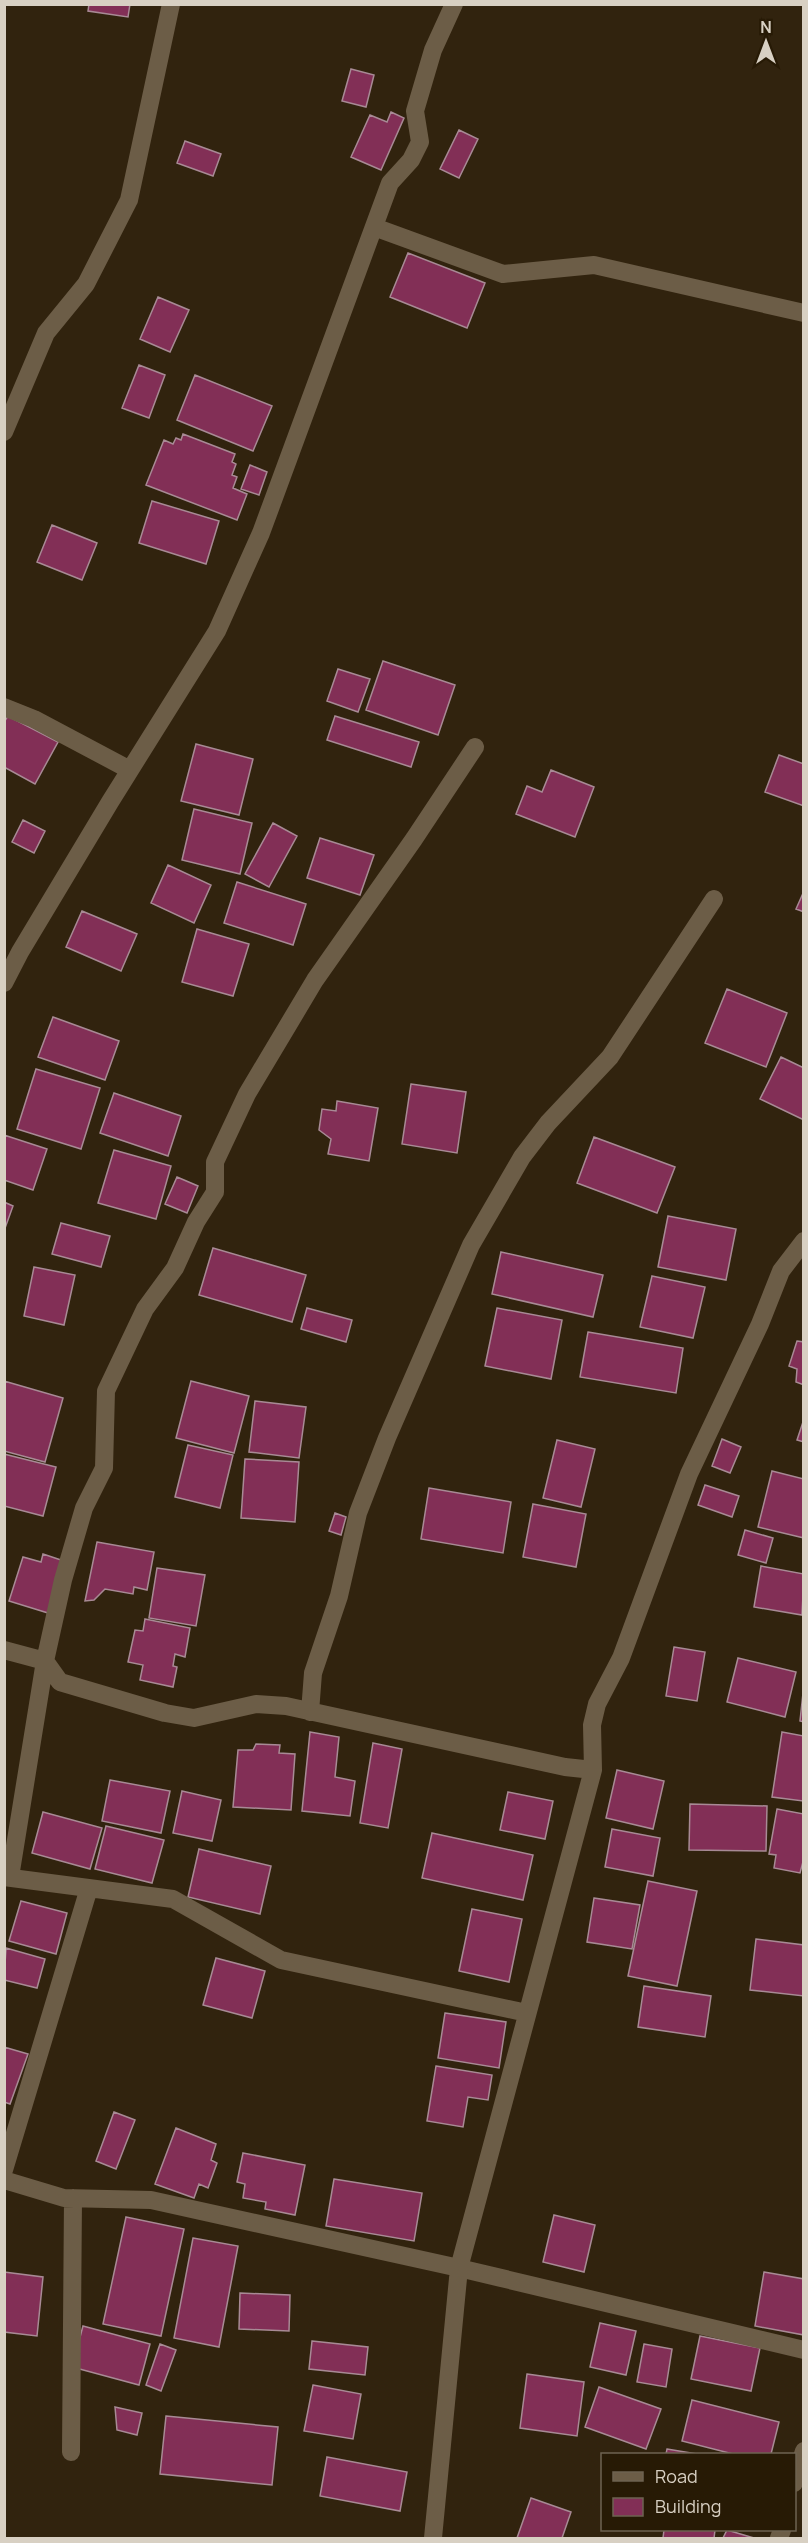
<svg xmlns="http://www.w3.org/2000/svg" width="808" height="2543" font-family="Manrope,sans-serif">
<rect width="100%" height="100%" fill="#31230e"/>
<!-- building -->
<path fill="#822f56" stroke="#a88a95" stroke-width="1.5" d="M89 4H130L128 17 88 11Z
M351 69 374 75 366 107 342 101Z
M391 112 404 118 381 170 351 157 370 115 387 122Z
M459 130 478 139 459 178 440 169Z
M185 141 221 154 213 176 177 163Z
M408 253 485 283 467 328 390 297Z
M158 297 189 310 170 352 140 339Z
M139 365 165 375 149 418 122 408Z
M195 375 272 406 253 451 177 420Z
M183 434 235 454 232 462 236 464 232 475 237 477 233 488 247 494 237 520 146 485 164 440 173 444 176 438 181 440Z
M250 465 267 472 259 495 241 489Z
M152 501 219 521 206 564 139 543Z
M52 525 97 543 82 580 37 562Z
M383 661 455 685 438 735 366 710Z
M338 669 370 679 358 712 327 701Z
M8 716 58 742 35 784 4 767V722Z
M335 716 419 742 411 767 327 740Z
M196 744 253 759 239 815 181 801Z
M779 755 804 764V806L765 792Z
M551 770 594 787 575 837 516 814 527 786 542 792Z
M194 809 252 823 240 874 182 860Z
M23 820 45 831 34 853 12 842Z
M273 823 297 836 269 887 245 874Z
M320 838 374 855 360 895 307 878Z
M168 865 211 885 194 923 151 903Z
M237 882 306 904 293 945 224 923Z
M804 891V912L796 909Z
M82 911 137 934 121 971 66 947Z
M197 929 249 944 233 996 182 982Z
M727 989 787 1013 766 1067 705 1043Z
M53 1017 119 1041 105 1080 38 1057Z
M781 1057 804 1068V1120L760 1099Z
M36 1069 100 1088 81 1149 17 1129Z
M411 1084 466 1092 457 1153 402 1144Z
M114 1093 181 1116 168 1156 100 1133Z
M337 1101 378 1108 369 1161 328 1154 331 1139 319 1130 322 1109 336 1111Z
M4 1135 47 1149 33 1190 4 1180Z
M594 1137 675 1167 657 1213 577 1183Z
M114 1150 171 1166 156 1219 98 1203Z
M177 1177 198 1186 187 1213 165 1204Z
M4 1202 13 1206 4 1231Z
M668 1216 736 1229 726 1280 658 1267Z
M61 1223 110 1236 101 1267 52 1254Z
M213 1248 306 1275 292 1322 199 1295Z
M501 1252 603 1275 593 1317 492 1294Z
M34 1267 75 1275 64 1325 24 1316Z
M652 1276 705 1287 693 1338 640 1327Z
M307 1308 352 1320 346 1342 301 1329Z
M497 1308 562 1320 551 1379 485 1366Z
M588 1332 683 1348 676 1393 580 1377Z
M797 1341 804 1342V1385L796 1382 797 1369 789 1366Z
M4 1381 63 1398 45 1462 4 1451Z
M191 1381 249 1396 234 1453 176 1438Z
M255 1401 306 1407 299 1458 249 1452Z
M804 1419V1442L797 1440Z
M722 1439 741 1447 730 1473 712 1466Z
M557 1440 595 1449 581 1507 543 1498Z
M188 1445 233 1455 220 1508 175 1497Z
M4 1454 56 1467 43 1516 4 1506Z
M245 1459 299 1462 295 1522 241 1518Z
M772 1471 804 1479V1538L758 1527Z
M705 1485 739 1496 732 1517 698 1505Z
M429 1488 511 1502 503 1553 421 1539Z
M533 1504 586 1514 576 1567 523 1557Z
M335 1513 346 1517 341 1535 329 1531Z
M745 1530 773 1538 766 1563 738 1555Z
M97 1542 154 1552 147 1590 134 1587 133 1594 105 1589 94 1600 85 1601Z
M43 1554 64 1561 48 1613 9 1601 23 1557 41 1562Z
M761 1566 804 1574 802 1615 754 1607Z
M157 1568 205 1575 196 1626 149 1618Z
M145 1619 190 1628 185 1657 175 1654 173 1666 177 1667 173 1687 140 1680 143 1665 128 1662 135 1630 143 1631Z
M674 1647 705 1652 697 1701 666 1696Z
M738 1658 796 1672 785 1717 727 1702Z
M804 1684V1722L800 1721Z
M310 1732 339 1737 335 1777 355 1781 350 1816 302 1811Z
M782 1732 804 1736 803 1801 772 1797Z
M373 1743 402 1749 388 1828 360 1823Z
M256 1744 280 1745 279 1753 295 1754 291 1810 233 1807 238 1750H253Z
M617 1770 664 1781 653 1829 606 1818Z
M110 1780 170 1791 161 1833 102 1821Z
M182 1791 221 1800 212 1841 173 1833Z
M508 1792 553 1801 545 1839 500 1830Z
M690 1804 767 1806 766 1851 689 1850Z
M777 1809 804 1814V1858L800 1873 774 1868 776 1855 769 1854Z
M43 1812 102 1828 90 1869 32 1853Z
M106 1826 164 1840 152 1883 95 1869Z
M612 1829 660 1838 653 1876 605 1867Z
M432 1833 533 1855 523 1900 422 1878Z
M199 1849 271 1866 260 1914 188 1897Z
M648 1881 697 1891 677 1986 628 1976Z
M594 1898 640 1905 632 1949 587 1942Z
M21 1901 67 1913 56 1954 9 1941Z
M472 1909 522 1919 509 1982 459 1971Z
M756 1939 804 1945V1996L750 1990Z
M6 1948 45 1959 37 1988 4 1980Z
M216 1958 265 1971 252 2018 203 2005Z
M644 1986 711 1996 705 2037 638 2027Z
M445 2013 506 2022 499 2068 438 2058Z
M4 2047 28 2054 10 2104 4 2102Z
M436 2066 492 2075 488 2100 468 2097 463 2127 427 2121Z
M114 2112 135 2120 116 2169 96 2161Z
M176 2128 216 2144 211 2160 217 2163 208 2188 199 2184 194 2198 155 2184Z
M243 2153 305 2165 295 2215 265 2209 266 2202 243 2198 245 2184 237 2182Z
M334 2179 422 2193 414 2241 326 2226Z
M554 2215 595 2225 584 2272 543 2262Z
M126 2217 184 2229 161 2336 103 2324Z
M193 2238 238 2246 219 2347 174 2338Z
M4 2272 43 2277 37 2336 4 2332Z
M764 2272 804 2279V2335L755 2326Z
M240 2293 290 2295 289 2331 239 2329Z
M600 2323 636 2331 626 2375 590 2367Z
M83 2326 150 2344 139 2385 72 2367Z
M700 2336 760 2348 751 2391 691 2379Z
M312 2341 368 2347 365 2375 309 2369Z
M160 2344 176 2350 161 2391 146 2385Z
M644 2344 672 2349 666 2387 637 2382Z
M527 2374 584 2382 577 2436 520 2428Z
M313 2385 361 2394 353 2439 304 2431Z
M599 2387 661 2409 646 2449 585 2427Z
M692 2400 779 2422 771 2454H733L682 2441Z
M115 2407 142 2413 137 2435 117 2430Z
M166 2416 278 2427 272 2485 160 2474Z
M667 2449 697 2454H666Z
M327 2457 407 2472 400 2511 320 2496Z
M531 2498 571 2512 562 2538H517Z
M664 2530H715L714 2538H663Z
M727 2530 754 2538H723Z"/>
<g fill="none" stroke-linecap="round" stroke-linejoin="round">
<!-- street -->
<path stroke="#6c5d47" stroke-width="18" d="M374 227 503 274 594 265 804 313
M4 432 46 333 86 284 129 200 171 4
M4 707 34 719 130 770
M4 983 20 952 110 802 217 631 261 533 390 183 411 160 420 142 415 111 433 50 454 4
M4 1650 45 1661 60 1682 165 1713 194 1718 256 1704 286 1706 565 1767 593 1770
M310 1712 313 1673 339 1596 358 1513 387 1438 471 1245 522 1157 548 1123 610 1057 714 899
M4 1877 173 1899 281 1960 527 2013
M10 1877 45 1661 63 1580 84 1508 104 1468 106 1391 145 1309 175 1268 196 1222 215 1192V1162L247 1094 315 980 414 839 475 747
M4 2170 89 1888
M4 2180 64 2198 151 2200 459 2268 804 2350
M71 2452 73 2198
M794 2483 804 2451
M433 2538 459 2268 593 1770 592 1725 597 1704 621 1658 689 1474 760 1324 781 1271 804 1241
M779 2538 782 2530"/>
</g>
<!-- border -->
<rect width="808" height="2543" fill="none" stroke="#d8d0c3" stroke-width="12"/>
<!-- legend -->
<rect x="601" y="2453" width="195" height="78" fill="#271a05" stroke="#6e6351" stroke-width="1.5"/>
<rect x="613" y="2472" width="30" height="9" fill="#6c5d47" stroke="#6e6351" stroke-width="1.5"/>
<text x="655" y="2483" font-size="18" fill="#d8d0c3">Road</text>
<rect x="613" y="2498" width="30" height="18" fill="#822f56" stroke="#6e6351" stroke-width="1.5"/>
<text x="655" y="2513" font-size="18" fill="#d8d0c3">Building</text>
<!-- north arrow -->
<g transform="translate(766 42)" stroke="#271a05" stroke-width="4.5" paint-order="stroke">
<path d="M0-4.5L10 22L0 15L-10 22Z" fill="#d8d0c3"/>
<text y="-9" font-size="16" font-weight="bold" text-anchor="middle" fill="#d8d0c3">N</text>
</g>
</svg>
